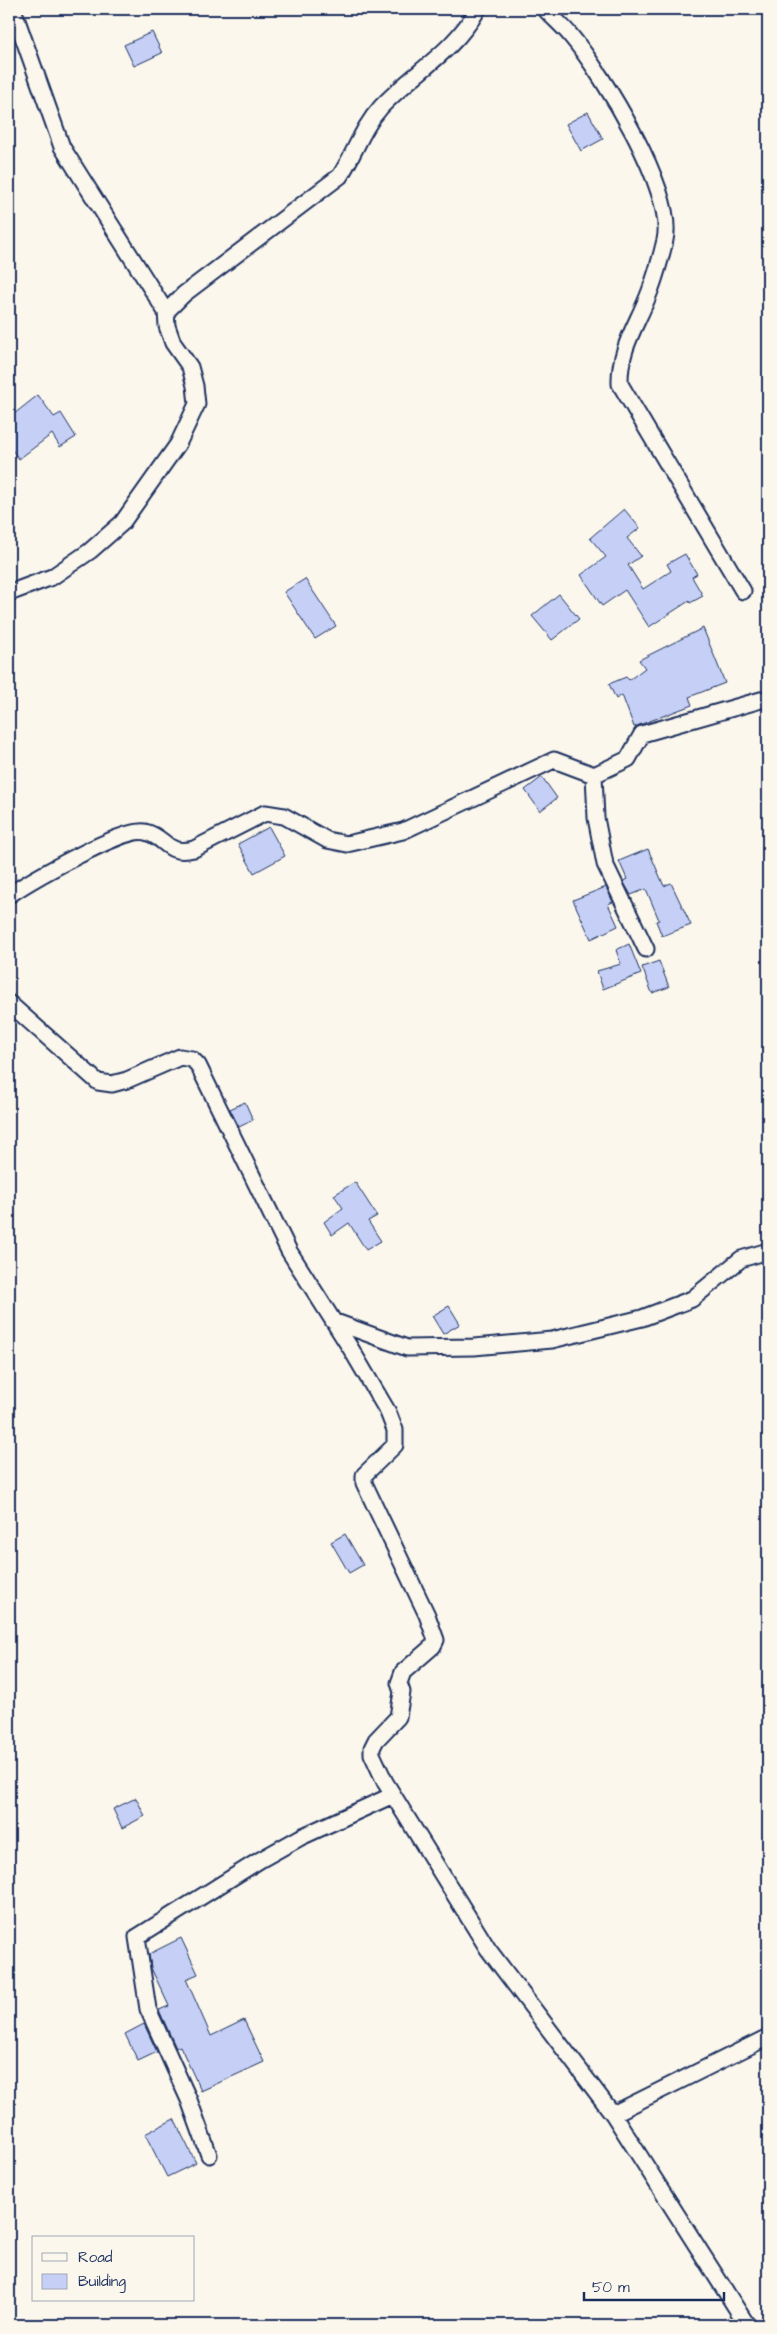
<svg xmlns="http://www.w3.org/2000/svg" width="777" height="2334" font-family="'Architects Daughter',sans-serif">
<rect width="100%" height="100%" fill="#fbf7ec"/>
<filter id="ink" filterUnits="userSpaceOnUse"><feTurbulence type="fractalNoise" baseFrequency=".02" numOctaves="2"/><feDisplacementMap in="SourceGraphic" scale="10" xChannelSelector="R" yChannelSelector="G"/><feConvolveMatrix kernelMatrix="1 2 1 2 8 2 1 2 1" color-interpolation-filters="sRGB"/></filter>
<g filter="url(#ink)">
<!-- building -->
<path fill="#c6d0f7" stroke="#1b2f5e" d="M152 32 162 53 134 66 124 45Z
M588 112 603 139 581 151 566 124Z
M38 395 54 417 61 413 76 437 60 447 52 434 19 459 9 446V418Z
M624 509 640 528 627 538 641 556 628 565 643 589 671 571 667 564 685 554 697 574 692 577 703 596 690 603 689 601 649 627 625 590 602 606 581 575 606 557 590 538Z
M305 579 336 626 315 639 284 592Z
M559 594 579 619 552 640 532 616Z
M703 628 725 683 689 697 692 705 634 727 622 695 616 699 609 684 626 677 629 680 645 668 639 660Z
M542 777 557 798 540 811 525 790Z
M269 827 285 856 254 873 238 844Z
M648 849 664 886 671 883 691 925 662 936 656 921 659 920 646 889 631 895 623 881 627 879 619 861Z
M606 887 613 902 608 904 618 926 591 939 573 900Z
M629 944 641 974 603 989 597 971 621 964 616 950Z
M659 961 669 987 652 993 642 967Z
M245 1102 253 1120 239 1127 230 1109Z
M355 1182 377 1216 368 1221 381 1241 366 1250 349 1223 332 1235 324 1222 343 1208 334 1195Z
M449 1306 460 1324 443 1334 432 1316Z
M345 1534 363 1565 349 1573 331 1542Z
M136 1798 145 1816 122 1828 113 1809Z
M181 1938 198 1974 186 1979 211 2036 244 2020 264 2062 201 2091 180 2046 176 2048 159 2010 169 2006 151 1968 149 1954Z
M144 2024 157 2052 138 2061 125 2034Z
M174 2119 196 2163 167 2177 145 2134Z"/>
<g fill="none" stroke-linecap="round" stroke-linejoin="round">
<!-- street casing -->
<g stroke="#1b2f5e" stroke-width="19">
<path id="street" d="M13 9 62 147 166 312
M545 9C553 18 563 26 571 36 602 73 676 192 665 240 661 257 656 275 650 291 638 324 619 347 620 384L743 591
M9 593 52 577 90 551 122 523 178 444 197 404 195 386 190 367 173 343 167 326 166 312 184 294 340 176C355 153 362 128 381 107 415 71 452 54 478 9
M594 775 596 818 605 864 646 949
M9 895C30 881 123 827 145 832 167 837 165 856 194 849L265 813 284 816 327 840 347 844 403 831 554 760 594 775 628 759 642 734 768 698
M9 1003 98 1082 112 1084 127 1080 180 1057 192 1059 198 1065 289 1251 351 1349 388 1412 395 1430V1445L364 1475V1483L427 1615 436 1640 433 1646 403 1672 399 1683 402 1692 398 1717 376 1740 372 1748V1754L385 1782 488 1949 613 2114 768 2037
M333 1321 407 1348 474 1347 552 1340 642 1318 692 1299 741 1259 768 1251
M613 2114 747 2325
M209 2155 189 2100 148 2009 137 1937 260 1860 301 1837 393 1795"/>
</g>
<!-- street -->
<use href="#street" stroke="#fbf7ec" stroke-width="15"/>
</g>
</g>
<!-- margin -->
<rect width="777" height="2334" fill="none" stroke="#fbf7ec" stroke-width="30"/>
<rect x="15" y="15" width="747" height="2304" fill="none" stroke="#1b2f5e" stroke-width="2" filter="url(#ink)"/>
<!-- legend -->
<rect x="32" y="2236" width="162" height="65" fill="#fbf7ec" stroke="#a1a7b3"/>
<rect x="42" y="2253" width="25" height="8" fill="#fbf7ec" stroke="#a1a7b3"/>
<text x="78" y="2262" font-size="15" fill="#1b2f5e">Road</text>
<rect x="42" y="2274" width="25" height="15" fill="#c6d0f7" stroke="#a1a7b3"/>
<text x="78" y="2286" font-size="15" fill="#1b2f5e">Building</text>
<!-- scale -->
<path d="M584 2292v8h140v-8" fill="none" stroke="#1b2f5e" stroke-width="2.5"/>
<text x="592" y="2292" font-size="15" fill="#1b2f5e" stroke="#fbf7ec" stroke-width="4" paint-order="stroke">50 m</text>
</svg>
